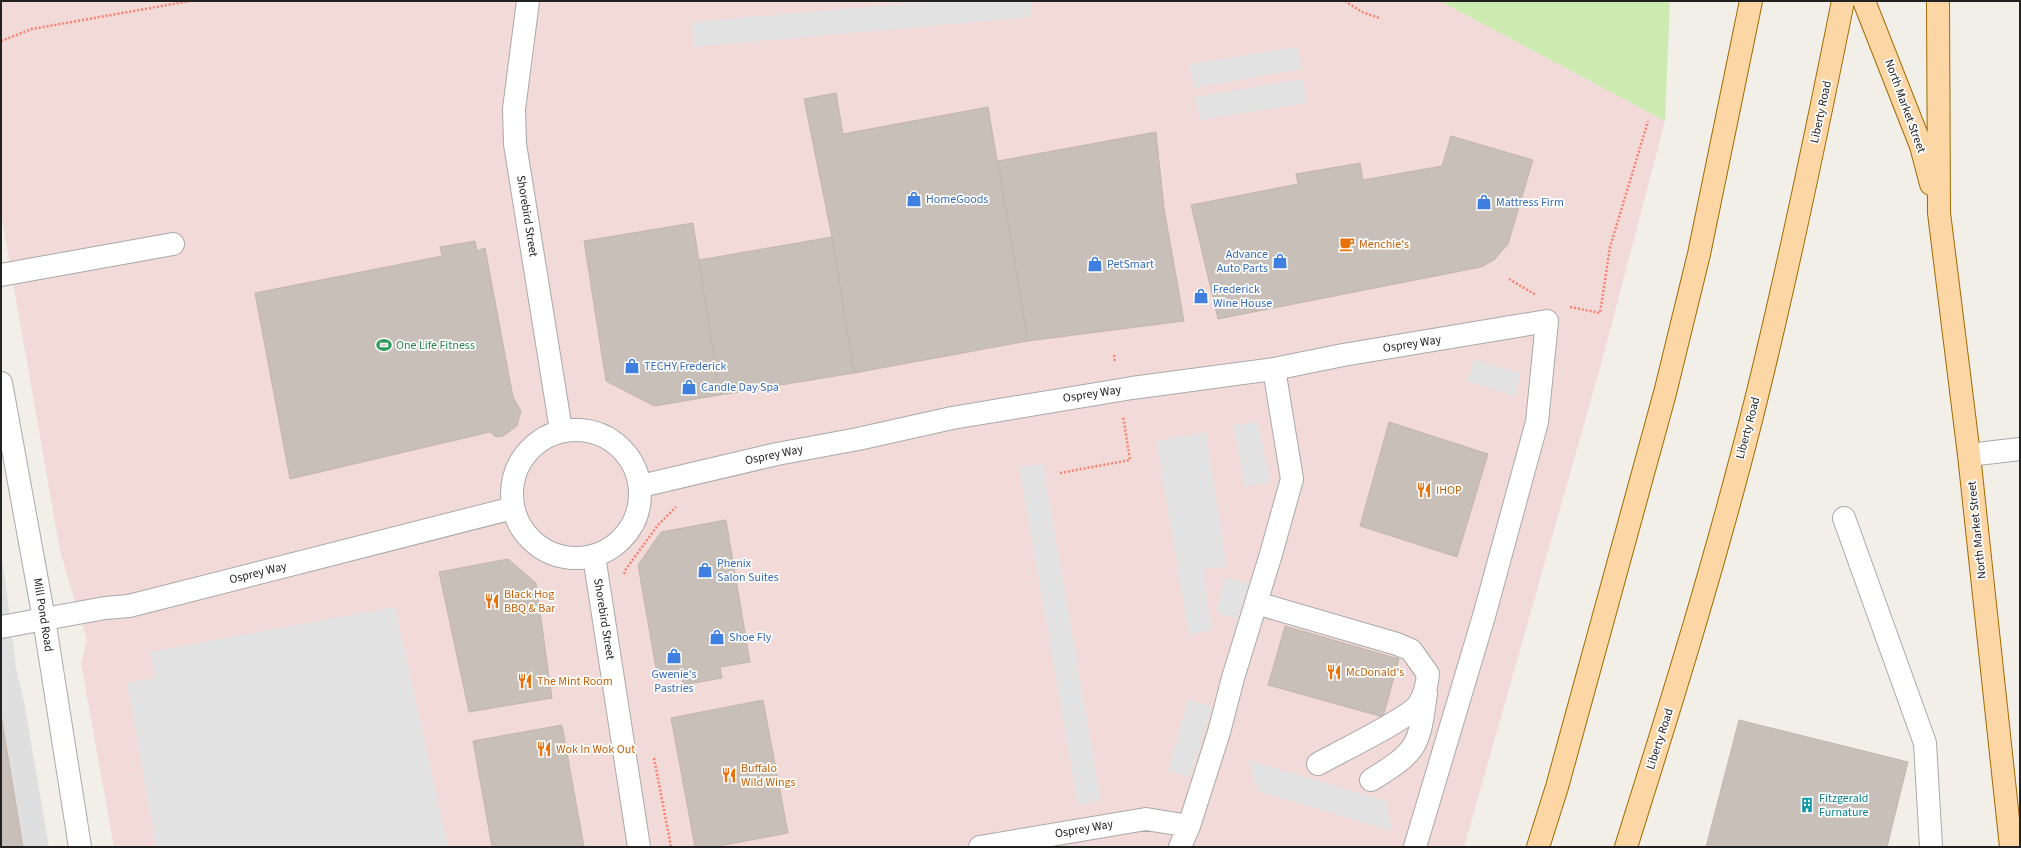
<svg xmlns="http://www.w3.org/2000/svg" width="2021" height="848" font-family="'Source Sans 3',sans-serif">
<rect width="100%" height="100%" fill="#f2efe9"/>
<!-- residential -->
<path fill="#e0dfdf" d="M1 557 5 578 16 668 25 707 49 847H1Z"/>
<!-- commercial -->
<path fill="#f2dad9" d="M1 1H1440L1665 121 1602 361 1464 847H114L81 663 87 641 60 551 1 213Z"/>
<!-- grass -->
<path fill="#cdebb0" d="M1440 1H1670L1665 121Z"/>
<!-- parking -->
<path fill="#e2e2e2" d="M934 1H1032V17L693 47 692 22Z
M1297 47 1301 69 1194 88 1189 64Z
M1303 79 1307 103 1200 120 1195 97Z
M1474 360 1521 373 1515 396 1467 381Z
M1258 422 1270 482 1245 487 1233 425Z
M1206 432 1227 566 1203 570 1212 629 1189 635 1156 441Z
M1043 464 1101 801 1078 805 1019 467Z
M1225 578 1249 584 1237 619 1216 612Z
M395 607 448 847H156L127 683 156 677 149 652Z
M1188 700 1212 707 1190 777 1168 771Z
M1248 760 1386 801 1392 831 1257 791Z"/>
<!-- building -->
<path fill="#c7bfb8" stroke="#c4b6ab" d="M836 93 843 134 988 107 1028 341 854 373 832 237 804 99Z
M1156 132 1164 208 1184 321 1028 341 998 161Z
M1451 136 1533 160 1508 244 1494 260 1481 267 1218 319 1191 205 1298 184 1296 174 1360 163 1363 180 1442 166Z
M693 223 720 395 654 406 606 381 584 241Z
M832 237 854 373 720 395 699 260Z
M475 241 477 251 485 248 513 397 521 411 517 426 503 436 496 437 490 432 290 479 255 293 442 256 440 247Z
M1389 422 1488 454 1457 557 1360 526Z
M726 520 750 662 720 667 722 678 683 685 681 676 658 680 638 565 661 532Z
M508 559 536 583 552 698 469 712 439 572Z
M1285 626 1399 659 1383 717 1268 685Z
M763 700 788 833 714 847H695L671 718Z
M1 715 23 847H1Z
M1739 720 1908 762 1887 847H1706Z
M562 725 584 847H492L473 741Z"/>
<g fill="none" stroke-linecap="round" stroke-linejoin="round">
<!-- minor casing -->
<g stroke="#a9a9a9" stroke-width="24">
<path id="minor" d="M528 1 514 109 515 144 561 430
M1 275 173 244
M1 383 44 619 80 847
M512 494a64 64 0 1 1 128 0a64 64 0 1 1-128 0Z
M1969 455 2020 449
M641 486 777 454 858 439 952 418 1132 388 1274 369 1343 355 1547 321 1537 422 1484 616 1415 847
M1844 518 1925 743 1931 847
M594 556 639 847
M1256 603 1397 644 1411 650 1428 674C1427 685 1425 694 1419 704 1410 718 1337 753 1318 764
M1 627 105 608 129 606 513 508
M1371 780C1418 751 1419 747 1426 693
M980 847 1146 819 1189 826
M1180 847 1189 826 1219 732 1233 678 1271 554 1292 479 1274 369"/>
</g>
<!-- major casing -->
<g stroke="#a06b00" stroke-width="24">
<path id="major" d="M1864 1 1921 146 1931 184
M1938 1 1939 213 1969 455 2011 847
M1538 847 1557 787 1665 393 1699 254 1751 1
M1626 847C1672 701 1718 553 1755 404 1788 271 1816 136 1843 1"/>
</g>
<!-- path -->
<path stroke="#fa8072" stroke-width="2.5" stroke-dasharray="2 2" stroke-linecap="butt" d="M1345 1 1362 12 1379 18
M1 41 32 29 190 1
M1509 279 1536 295
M1570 307 1600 313 1610 247 1648 121
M1114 355 1115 363
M1060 473 1130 460 1123 416
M624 574 626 569 658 525 676 507
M654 758 671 847"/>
<!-- minor -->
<use href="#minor" stroke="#fff" stroke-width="22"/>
<!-- major -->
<use href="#major" stroke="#fcd6a4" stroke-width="22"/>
</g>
<!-- icons -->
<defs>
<g id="shop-bare" transform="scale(1.2)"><path d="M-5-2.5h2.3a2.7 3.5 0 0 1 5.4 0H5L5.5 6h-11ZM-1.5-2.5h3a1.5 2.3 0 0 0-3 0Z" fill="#3f7fe0" stroke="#fff" stroke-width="2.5" paint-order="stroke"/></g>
<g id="cafe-bare" transform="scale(1.2)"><path d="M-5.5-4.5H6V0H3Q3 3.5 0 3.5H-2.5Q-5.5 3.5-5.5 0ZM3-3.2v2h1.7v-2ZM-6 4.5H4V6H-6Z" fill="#e8710a" stroke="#fff" stroke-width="2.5" paint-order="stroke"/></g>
<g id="stadium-bare" transform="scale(1.2)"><path d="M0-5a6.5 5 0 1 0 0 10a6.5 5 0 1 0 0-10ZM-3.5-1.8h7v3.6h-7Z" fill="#2e9e5b" stroke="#fff" stroke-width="2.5" paint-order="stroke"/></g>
<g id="restaurant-bare" transform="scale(1.2)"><path d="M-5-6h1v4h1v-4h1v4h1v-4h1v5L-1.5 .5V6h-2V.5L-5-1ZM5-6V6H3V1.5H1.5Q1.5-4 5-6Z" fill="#e8710a" stroke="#fff" stroke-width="2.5" paint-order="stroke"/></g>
<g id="building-bare" transform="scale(1.2)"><path d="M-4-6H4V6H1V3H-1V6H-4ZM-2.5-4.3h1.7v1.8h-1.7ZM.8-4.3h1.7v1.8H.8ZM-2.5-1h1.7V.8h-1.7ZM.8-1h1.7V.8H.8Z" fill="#0f9aa8" stroke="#fff" stroke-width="2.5" paint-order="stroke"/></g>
</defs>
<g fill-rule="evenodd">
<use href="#shop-bare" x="914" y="199"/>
<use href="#shop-bare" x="1484" y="202"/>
<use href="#cafe-bare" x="1347" y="244"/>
<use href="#shop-bare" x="1280" y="261"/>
<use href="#shop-bare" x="1095" y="264"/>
<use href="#shop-bare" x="1201" y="296"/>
<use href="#stadium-bare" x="384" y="345"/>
<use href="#shop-bare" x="632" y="366"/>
<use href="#shop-bare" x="689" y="387"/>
<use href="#restaurant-bare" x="1424" y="490"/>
<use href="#shop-bare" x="705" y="570"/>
<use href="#restaurant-bare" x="492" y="601"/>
<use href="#shop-bare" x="717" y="637"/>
<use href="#shop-bare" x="674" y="656"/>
<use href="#restaurant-bare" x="1334" y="672"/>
<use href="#restaurant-bare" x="525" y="681"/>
<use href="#restaurant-bare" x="544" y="749"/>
<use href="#restaurant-bare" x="729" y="775"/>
<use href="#building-bare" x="1807" y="805"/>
</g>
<g text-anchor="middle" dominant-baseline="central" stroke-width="3.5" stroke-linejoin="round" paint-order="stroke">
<!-- street labels -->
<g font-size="12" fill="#222" stroke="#fff">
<text transform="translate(1905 106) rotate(70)">North Market Street</text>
<text transform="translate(1821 112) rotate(-78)">Liberty Road</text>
<text transform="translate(527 216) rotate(81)">Shorebird Street</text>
<text transform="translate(1412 344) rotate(-9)">Osprey Way</text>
<text transform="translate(1092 394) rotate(-9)">Osprey Way</text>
<text transform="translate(1748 428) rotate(-75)">Liberty Road</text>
<text transform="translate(774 455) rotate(-12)">Osprey Way</text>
<text transform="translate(1977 530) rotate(-96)">North Market Street</text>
<text transform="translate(258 573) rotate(-14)">Osprey Way</text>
<text transform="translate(43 615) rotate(81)">Mill Pond Road</text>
<text transform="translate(604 619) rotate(81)">Shorebird Street</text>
<text transform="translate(1660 739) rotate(-72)">Liberty Road</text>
<text transform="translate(1084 829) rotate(-10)">Osprey Way</text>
</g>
<!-- shop labels -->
<g font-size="12" fill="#366cbe" stroke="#fff" text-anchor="start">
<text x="926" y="199">HomeGoods</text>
<text x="1496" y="202">Mattress Firm</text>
<text x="1268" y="254" text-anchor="end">Advance<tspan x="1268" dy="14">Auto Parts</tspan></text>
<text x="1107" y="264">PetSmart</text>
<text x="1213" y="289">Frederick<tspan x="1213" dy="14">Wine House</tspan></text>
<text x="644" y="366">TECHY Frederick</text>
<text x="701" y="387">Candle Day Spa</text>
<text x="717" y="563">Phenix<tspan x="717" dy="14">Salon Suites</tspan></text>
<text x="729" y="637">Shoe Fly</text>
<text x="674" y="674" text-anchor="middle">Gwenie's<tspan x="674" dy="14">Pastries</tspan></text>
</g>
<!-- food labels -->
<g font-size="12" fill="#c56008" stroke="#fff" text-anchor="start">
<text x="1359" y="244">Menchie's</text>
<text x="1436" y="490">IHOP</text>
<text x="504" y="594">Black Hog<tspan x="504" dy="14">BBQ &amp; Bar</tspan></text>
<text x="1346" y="672">McDonald's</text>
<text x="537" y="681">The Mint Room</text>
<text x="556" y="749">Wok In Wok Out</text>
<text x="741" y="768">Buffalo<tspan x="741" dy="14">Wild Wings</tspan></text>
</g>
<!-- leisure labels -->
<g font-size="12" fill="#27864d" stroke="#fff" text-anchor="start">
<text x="396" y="345">One Life Fitness</text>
</g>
<!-- culture labels -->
<g font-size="12" fill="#0d838f" stroke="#fff" text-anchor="start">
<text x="1819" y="798">Fitzgerald<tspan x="1819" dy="14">Furnature</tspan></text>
</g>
</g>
<!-- border -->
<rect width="2021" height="848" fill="none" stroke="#222222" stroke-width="4"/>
</svg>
